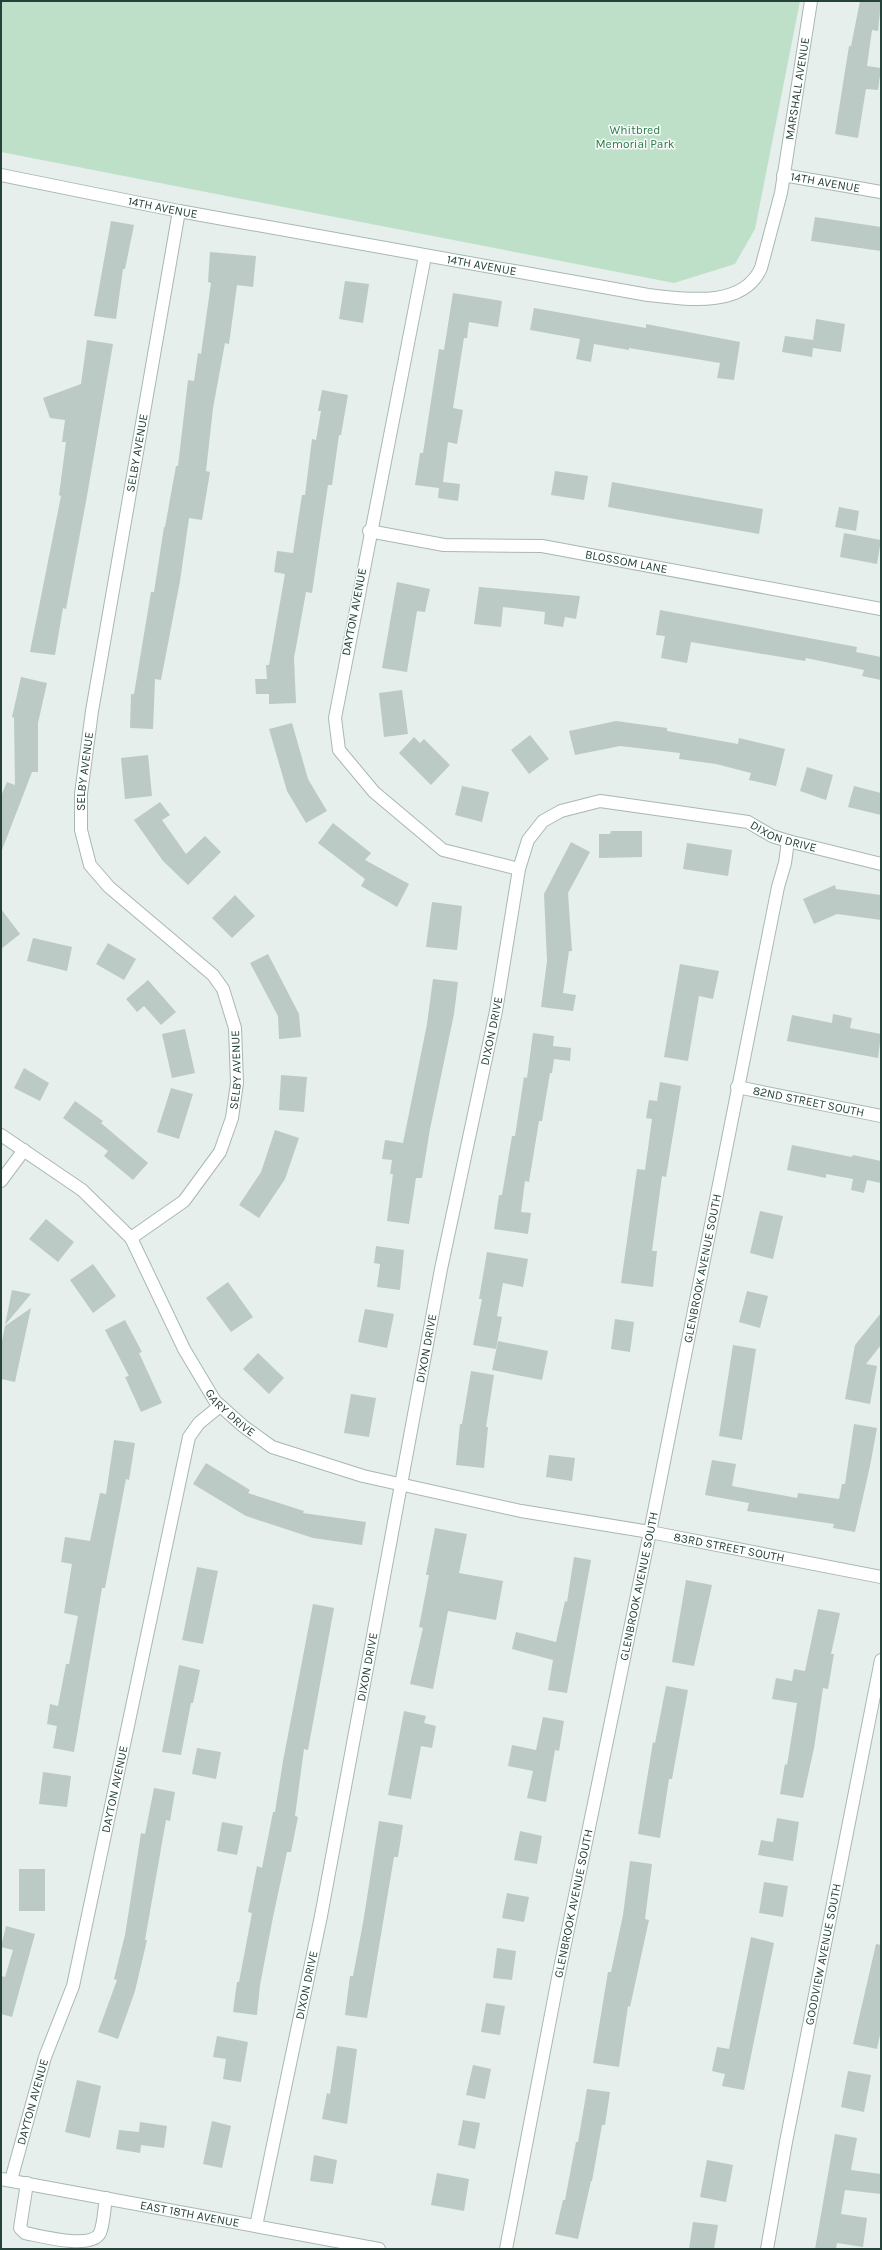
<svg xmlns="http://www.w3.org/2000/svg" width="882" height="2250" font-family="Karla,sans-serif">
<rect width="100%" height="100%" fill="#e6efeb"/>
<!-- green -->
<path fill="#bfe0c8" d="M1 1H800L755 229 735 264 674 283 1 152Z"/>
<!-- building -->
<path fill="#bbcac4" d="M860 1H881L878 31 872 30 867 66 881 68 878 90 866 89 858 138 835 134 849 46H851Z
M815 217 881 227V251L811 241Z
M111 221 134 225 125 269H123L116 319 94 316Z
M210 252 256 256 253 287 237 285 229 344 225 343 213 408 206 471 210 472 202 520 189 518 180 581 161 680 155 679 153 729 130 728 131 694H134L151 592H154L164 527H165L176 466H178L188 380 194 381 198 353 201 354 211 283 208 282Z
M345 281 369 284 363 323 339 319Z
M453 293 502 301 498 327 469 322 467 338H464L453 408 463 410 457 444 448 442 443 482 460 484 458 501 438 498 439 488 415 485 420 453H423L439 349 444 350Z
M534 308 646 328V324L740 342 734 380 717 378 720 363 629 348V350L594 344 591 362 576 359 580 339 530 330Z
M816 319 845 324 841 352 813 348 812 357 782 352 785 336 813 340Z
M87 340 113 344 87 496 66 609 63 608 55 655 30 652 61 496 59 495 66 442H62L65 420 50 418 43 398 81 384Z
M322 390 348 395 341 435H339L332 485H328L312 593 306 592 294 658 296 703 269 704V694H256L255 679H267L266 665H269L285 574 274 572 277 551 293 553 302 495H305L312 439 316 440 321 411H318Z
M555 471 588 476 584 500 551 495Z
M612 482 763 509 759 534 608 507Z
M839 507 859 511 856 531 835 527Z
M844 533 881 540 877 564 840 557Z
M397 582 430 589 425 612 417 611 407 672 382 668Z
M479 587 580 596 576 619 565 617 563 627 544 624 545 612 503 607 501 627 474 624Z
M660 610 857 647 856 652 881 657V680L862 676 864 670 806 658 805 661 691 642 687 663 661 658 665 636 656 635Z
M21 677 47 683 38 723V772H32L2 850 1 796 7 782 15 785 14 718 12 717Z
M402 690 408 734 384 737 379 693Z
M616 721 667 728V731L738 744 739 738 785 749 776 786 749 780 751 773 716 764 679 759 680 753 620 746 575 755 569 731Z
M292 723 308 779 327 811 306 823 287 791 269 729Z
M530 735 549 759 529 774 511 750Z
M414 737 420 743 424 739 450 765 431 785 399 753Z
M148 755 152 796 125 799 121 758Z
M807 767 833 775 826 800 800 791Z
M462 786 489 792 482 822 455 815Z
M854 786 881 793V815L848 807Z
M160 802 170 815 162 820 186 854 205 836 221 852 188 885 163 861 134 820Z
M333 823 371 853 365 860 409 884 397 907 361 886 365 879 318 843Z
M611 831H642V857L599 858V834H610Z
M571 842 590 852 568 893 572 951H569L563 993 576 995 573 1011 541 1007 547 961 544 894Z
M687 843 732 850 728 876 683 869Z
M835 885 836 889 881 895V920L837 914 814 924 803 899Z
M235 895 255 916 232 938 212 918Z
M432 902 462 906 457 950 426 947Z
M1 909 20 934 1 949Z
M33 938 72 947 67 971 27 961Z
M108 943 136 959 124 980 96 964Z
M268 954 299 1014 301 1037 279 1039 278 1016 250 963Z
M680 964 719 971 713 999 699 996 688 1061 664 1057Z
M433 979 458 982 454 1014 430 1129 422 1178H416L409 1224 387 1221 393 1174H390L392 1160 382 1159 385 1140 403 1143 427 1024Z
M148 980 176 1012 161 1025 144 1006 137 1012 126 999Z
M833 1014 852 1018 850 1028 881 1034 878 1058 787 1041 792 1015 832 1023Z
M185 1029 195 1073 172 1078 162 1034Z
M533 1033 554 1036 553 1046 571 1048 570 1061 554 1059 552 1073H550L542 1121H539L529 1182 525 1181 521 1212 531 1213 528 1234 494 1229 499 1195H502L512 1136H515L524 1077 527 1078Z
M24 1068 49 1083 40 1101 14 1088Z
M281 1075 307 1077 304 1112 279 1110Z
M660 1082 681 1086 666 1177 662 1176 652 1251H657L653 1287 621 1283 637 1169 645 1170 652 1119 646 1118 649 1100 657 1101Z
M171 1088 193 1094 179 1139 157 1132Z
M75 1101 103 1121 101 1123 148 1163 133 1180 104 1156 108 1151 63 1118Z
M275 1130 299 1138 285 1179 259 1218 239 1205 261 1172Z
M792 1145 852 1157 853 1155 881 1161V1183L867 1180 864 1193 851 1190 853 1179 826 1174V1178L787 1170Z
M760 1211 783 1216 773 1259 750 1253Z
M46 1219 74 1242 58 1262 29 1239Z
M376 1246 404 1250 400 1290 377 1287 380 1264 374 1263Z
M487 1252 528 1259 523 1287 503 1283 497 1316 502 1317 496 1349 473 1345 482 1299H479Z
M93 1264 116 1296 93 1313 70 1280Z
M228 1282 253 1317 231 1332 206 1298Z
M12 1290 31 1294 5 1325Z
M747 1291 768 1296 760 1328 739 1322Z
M31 1308 15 1382 1 1379V1346L5 1326Z
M365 1309 394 1314 387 1348 358 1342Z
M881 1313V1345L866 1364 877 1366 870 1404 845 1399 855 1345Z
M615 1319 634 1322 630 1352 611 1349Z
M125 1320 142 1352 139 1353 162 1403 141 1412 125 1377 129 1376 105 1330Z
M498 1341 548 1351 542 1380 492 1370Z
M733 1345 756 1349 742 1440 719 1436Z
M258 1353 284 1378 269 1394 243 1369Z
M471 1371 494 1375 486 1427H488L484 1468 456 1465 460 1424H462Z
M351 1394 376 1398 369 1437 344 1433Z
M854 1424 877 1428 870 1466 855 1532 833 1528 834 1524 747 1511 749 1503 705 1495 712 1460 736 1464 732 1486 797 1498 798 1493 839 1499 842 1484H845Z
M114 1440 135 1443 129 1480 126 1479 105 1588H102L74 1752 53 1748 57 1726 47 1724 50 1704 58 1706 66 1664H69L78 1616 64 1613 72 1564 61 1562 65 1537 90 1541 100 1493 106 1494Z
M549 1455 575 1458 572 1481 546 1477Z
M206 1463 250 1490 248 1493 304 1511 303 1513 366 1522 362 1545 313 1538 246 1516 193 1484Z
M435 1528 467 1534 459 1573 503 1581 496 1620 448 1611 433 1689 410 1684 423 1628 419 1627 429 1575H426Z
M574 1557 591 1560 567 1693 548 1690 553 1660 512 1649 516 1632 556 1642 565 1601 567 1602Z
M197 1567 218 1571 203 1644 182 1640Z
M686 1580 712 1585 694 1666 672 1662Z
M313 1604 334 1608 308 1750 304 1749 295 1816 298 1817 291 1852H287L273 1917 260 1985 257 2015 233 2012 237 1982H239L252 1913 248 1912 257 1866 262 1868 273 1812H275L283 1761Z
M818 1609 840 1613 831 1654H834L828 1689 823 1688 814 1748 803 1798 780 1794 785 1764 787 1765 797 1703 772 1699 776 1678 792 1681 794 1669 805 1671Z
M179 1665 200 1670 193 1703H191L181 1755 162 1752Z
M666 1686 688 1690 672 1779H669L660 1838 638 1834 653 1742 655 1743Z
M404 1711 426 1716 424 1723 436 1726 432 1748 421 1746 411 1799 388 1795Z
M543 1717 564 1721 559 1751 555 1750 546 1802 527 1798 533 1771 508 1766 512 1745 536 1750Z
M197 1748 221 1752 216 1779 192 1774Z
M43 1772 71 1776 67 1807 39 1804Z
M154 1788 175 1792 170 1821 166 1820 145 1940H147L135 1991 118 2039 98 2032 117 1980 114 1979 125 1935 141 1833 145 1834Z
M777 1818 799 1822 793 1861 758 1855 761 1840 773 1842Z
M379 1821 403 1825 398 1857H394L367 2018 345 2015 350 1976H353L363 1923Z
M222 1822 243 1826 237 1855 217 1851Z
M520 1831 542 1836 537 1864 514 1860Z
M630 1861 652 1864 645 1919 649 1920 630 2007 628 2006 619 2067 593 2063 608 1972H611L623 1915Z
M19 1869H45V1911H19Z
M764 1882 788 1886 783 1917 759 1913Z
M507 1893 529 1897 524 1922 502 1918Z
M6 1926 35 1934 12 2017 1 2014V1976L5 1977 13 1950 1 1947Z
M751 1937 774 1943 744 2090 722 2086 725 2074 712 2071 717 2047 729 2049Z
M876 1944 881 1945V2030L877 2049 853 2044Z
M497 1948 516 1951 512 1980 493 1978Z
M486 2003 505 2006 500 2035 481 2032Z
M217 2036 248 2042 241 2082 223 2079 226 2059 213 2057Z
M337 2046 357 2049 347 2124 322 2119 327 2093 330 2094Z
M473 2065 491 2069 485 2099 466 2095Z
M848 2071 871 2075 864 2112 841 2107Z
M77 2080 101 2086 90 2138 65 2132Z
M587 2089 610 2092 605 2125H602L592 2181H591L578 2239 555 2234 563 2200H565L576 2142H578Z
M463 2120 480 2123 475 2149 458 2145Z
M212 2121 231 2126 222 2168 203 2164Z
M140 2122 167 2126 164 2148 141 2145 140 2153 116 2149 119 2130 139 2132Z
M835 2134 857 2138 851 2170 881 2174V2194L845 2190 841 2214 867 2218 863 2247 837 2243 836 2249H815Z
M314 2155 337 2160 333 2184 310 2181Z
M707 2160 733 2165 726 2202 700 2197Z
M437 2173 469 2179 464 2211 431 2205Z
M693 2222 718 2225 714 2249H689Z"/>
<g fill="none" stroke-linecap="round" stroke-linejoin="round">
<!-- minor casing -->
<g stroke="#a8b8b2" stroke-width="14">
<g id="minor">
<path id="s1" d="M1 175 179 211 648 295C684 299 743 309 761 268L781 193 811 1"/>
<path id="s2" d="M783 175 881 192"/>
<path d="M425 256 335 718 339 750 374 792 443 850 519 869"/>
<path id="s3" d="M369 531 444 545 542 546 881 609"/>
<path id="s4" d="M737 1087 881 1116"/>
<path id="s5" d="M1 1135 82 1190 131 1238 184 1349 215 1401 243 1426 272 1447 363 1476 521 1511 650 1532 881 1577"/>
<path d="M1 1181 24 1150"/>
<path id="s6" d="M131 1238 184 1201 220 1152 232 1118 237 1083 235 1028 223 989 213 975 109 887 90 865 81 830V794L92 711 179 211"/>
<path id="s7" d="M1 2179 379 2249"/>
<path id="s8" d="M11 2180 45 2057 73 1986 189 1437 199 1423 220 1406"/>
<path d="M27 2183 20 2228 25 2233C41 2236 91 2250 100 2233 104 2223 104 2209 106 2198"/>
<path id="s9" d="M256 2226 321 1916 441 1269 496 1011 519 869 528 840 543 821 561 811 600 801 748 822 772 836 788 841 881 864"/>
<path id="s10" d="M506 2249 558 1978 650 1532 778 887 785 863 788 841"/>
<path id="s11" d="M767 2249 786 2142 881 1660"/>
</g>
</g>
<!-- minor -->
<use href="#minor" stroke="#fff" stroke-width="12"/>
</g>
<g text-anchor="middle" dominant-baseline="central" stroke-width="3" stroke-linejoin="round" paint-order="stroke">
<!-- street labels -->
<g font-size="12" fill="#24423a" stroke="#f7fbf9">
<text stroke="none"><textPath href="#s1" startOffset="966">MARSHALL AVENUE</textPath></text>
<text stroke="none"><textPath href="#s2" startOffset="43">14TH AVENUE</textPath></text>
<text stroke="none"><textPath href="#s1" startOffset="165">14TH AVENUE</textPath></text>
<text stroke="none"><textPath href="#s1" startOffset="489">14TH AVENUE</textPath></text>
<text stroke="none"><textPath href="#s6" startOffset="893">SELBY AVENUE</textPath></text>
<text stroke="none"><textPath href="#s3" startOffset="260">BLOSSOM LANE</textPath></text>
<text transform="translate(354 612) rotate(-79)">DAYTON AVENUE</text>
<text stroke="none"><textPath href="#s6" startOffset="570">SELBY AVENUE</textPath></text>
<text stroke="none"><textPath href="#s9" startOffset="1686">DIXON DRIVE</textPath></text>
<text stroke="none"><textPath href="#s9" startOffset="1218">DIXON DRIVE</textPath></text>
<text stroke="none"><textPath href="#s6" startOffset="210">SELBY AVENUE</textPath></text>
<text stroke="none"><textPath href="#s4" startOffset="73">82ND STREET SOUTH</textPath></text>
<text stroke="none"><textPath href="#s10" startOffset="1000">GLENBROOK AVENUE SOUTH</textPath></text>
<text stroke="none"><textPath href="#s9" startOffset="894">DIXON DRIVE</textPath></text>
<text stroke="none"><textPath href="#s5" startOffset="369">GARY DRIVE</textPath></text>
<text stroke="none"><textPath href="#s5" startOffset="892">83RD STREET SOUTH</textPath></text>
<text stroke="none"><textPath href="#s10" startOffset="676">GLENBROOK AVENUE SOUTH</textPath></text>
<text stroke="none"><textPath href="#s9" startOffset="570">DIXON DRIVE</textPath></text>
<text stroke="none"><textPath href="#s8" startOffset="405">DAYTON AVENUE</textPath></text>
<text stroke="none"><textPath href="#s10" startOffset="352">GLENBROOK AVENUE SOUTH</textPath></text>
<text stroke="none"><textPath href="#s11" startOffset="300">GOODVIEW AVENUE SOUTH</textPath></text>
<text stroke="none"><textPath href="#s9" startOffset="246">DIXON DRIVE</textPath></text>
<text stroke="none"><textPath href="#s8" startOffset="81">DAYTON AVENUE</textPath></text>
<text stroke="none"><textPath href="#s7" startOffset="192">EAST 18TH AVENUE</textPath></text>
</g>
<!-- park labels -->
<g font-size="12" fill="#2d7a4b" stroke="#f7fbf9">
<text x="635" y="130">Whitbred<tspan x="635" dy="14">Memorial Park</tspan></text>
</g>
</g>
<!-- border -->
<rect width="882" height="2250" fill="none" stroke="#24423a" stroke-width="4"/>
</svg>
